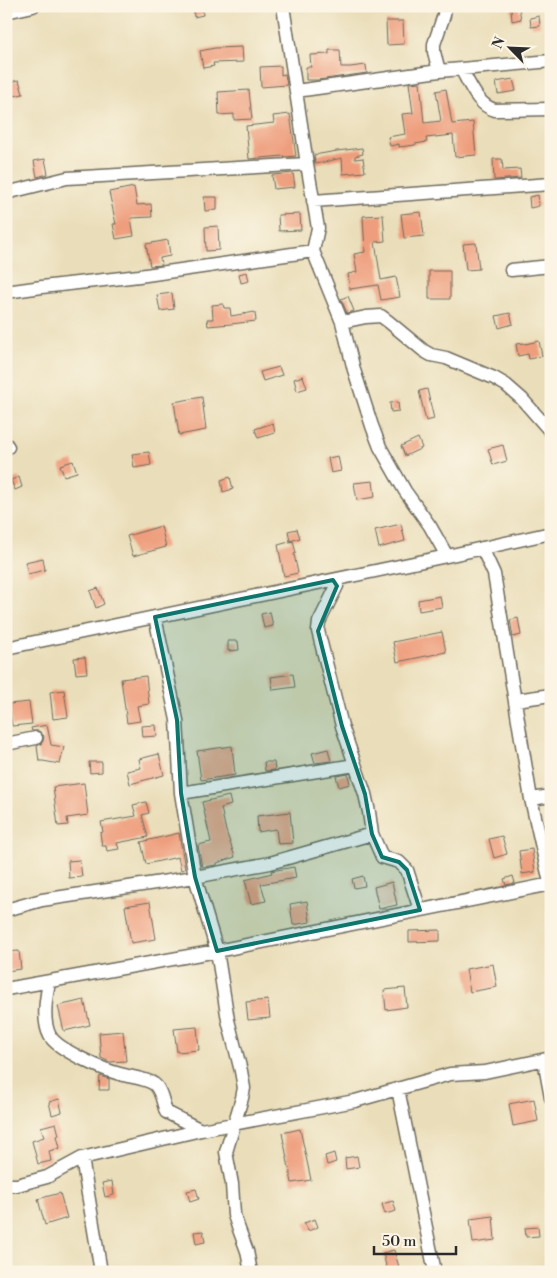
<svg xmlns="http://www.w3.org/2000/svg" width="557" height="1278" font-family="'Libre Bodoni',serif">
<rect width="100%" height="100%" fill="#fcf5e5"/>
<filter id="ink" filterUnits="userSpaceOnUse"><feTurbulence type="fractalNoise" baseFrequency=".02" numOctaves="2"/><feDisplacementMap in="SourceGraphic" scale="10" xChannelSelector="R" yChannelSelector="G"/><feConvolveMatrix kernelMatrix="1 2 1 2 8 2 1 2 1" color-interpolation-filters="sRGB"/></filter>
<filter id="wash" filterUnits="userSpaceOnUse"><feTurbulence type="fractalNoise" baseFrequency=".0096" numOctaves="4" result="noise"/><feDisplacementMap in="SourceGraphic" scale="20" xChannelSelector="R" yChannelSelector="G"/><feGaussianBlur stdDeviation="1.12" result="paint"/><feColorMatrix in="noise" values="0 0 0 0 0 0 0 0 0 0 0 0 0 0 0 0 0 1.4 0 .05"/><feComposite in="paint" operator="in"/></filter>
<g filter="url(#wash)">
<rect width="100%" height="100%" fill="#eadeba"/>
<g id="blocks">
<!-- building -->
<path fill="#ee9e7d" d="M193 6H202L203 15 194 17Z
M519 8 521 19 512 21 511 9Z
M539 16 540 26 531 27 530 18Z
M386 21H403L404 44 387 45Z
M242 47 243 62 213 63 214 66 203 68 200 51 215 48Z
M329 50H340L341 67H350L366 65 367 73 318 80H306V67H311L310 55 329 54Z
M281 66V75L285 74 287 85 261 87 260 67Z
M513 79 516 91 498 94 496 82Z
M19 80 23 94 14 96V94L6 96V83Z
M420 82 424 123 441 121 436 91 446 89 452 124 473 122 476 155 455 157 453 135 426 138 427 142 415 144V145L399 147V144L390 146 388 137 405 134 402 114 413 113 409 83Z
M249 90 252 119 234 120V114L219 115 218 92Z
M290 114 296 156 285 157 284 156 249 159 246 126 274 123 273 116Z
M362 148 363 154 355 156V159L363 158 365 172 343 174 342 158 315 164 314 155 337 151Z
M45 159 48 174 37 177 34 161Z
M493 159H502L503 170 520 169 521 178 494 180Z
M293 173 295 187 274 189 272 175Z
M134 187 137 205 151 204 152 217 131 218 134 236 116 239 113 224H116L109 192Z
M538 195 539 206 530 208 529 197Z
M204 197H217V210L205 211Z
M421 212 424 236 404 238 401 214Z
M300 214 301 230 279 231 278 215Z
M383 215 385 241 375 242 381 280 396 277 400 297 381 300 378 285 350 289 348 274 357 272 354 254 365 252 363 216Z
M218 226 219 250 206 251 205 227Z
M168 240 170 256 160 258 161 265 150 266 146 244Z
M476 243 479 269 466 270 463 244Z
M429 271H450V299H429Z
M247 272 249 281 241 283 239 274Z
M172 293 174 309 160 311 157 295Z
M348 296 354 311 347 313 341 299Z
M223 304 224 308H230L231 316 255 312 256 321 231 324 208 326 207 319H213L212 305Z
M510 313 513 324 499 328 496 316Z
M539 341 542 356 529 359 528 354 518 356 516 344 524 343 525 344Z
M279 367 282 375 263 381 260 372Z
M303 376 307 388 297 391 294 379Z
M427 389 434 419 426 421 419 391Z
M202 397 206 430 179 435 174 402Z
M398 402 399 411 391 412 390 403Z
M273 423 275 433 258 438 255 429Z
M418 438 422 448 405 456 401 446Z
M503 445 507 461 493 465 488 449Z
M149 452 151 465 134 468 132 454Z
M338 456 341 471 331 473 328 458Z
M73 461 77 472 64 476 60 465Z
M19 477 22 487 15 490 11 480Z
M230 477 233 489 223 492 221 480Z
M373 481 375 497 357 500 354 483Z
M401 524 405 541 379 548 375 530Z
M161 526 166 547 133 556 127 536Z
M297 529 300 538 290 541 288 531Z
M293 541 296 553 294 554 298 573 284 576 278 545Z
M43 558 45 570 28 574 25 562Z
M98 588 104 604 96 608 90 591Z
M440 596 442 607 419 611 418 600Z
M270 612 273 626 264 628 261 614Z
M518 618 521 635 513 637 510 620Z
M442 632 446 652 397 662 393 642Z
M228 641H238L239 650 228 651Z
M85 657 87 673 76 674 74 658Z
M293 674 295 687 273 690 271 677Z
M146 676 149 704 137 706 140 721 127 723 121 679Z
M64 690 68 717 53 719 50 692Z
M29 702 32 724 12 726 9 704Z
M47 725 51 745 64 747 60 764 43 761H39L37 746 41 744 43 741 44 736 39 731H32L31 728Z
M156 725 157 736 142 737 141 726Z
M232 746 235 775 201 780 197 751Z
M328 749 331 761 315 763 312 753Z
M159 754 164 775 130 784 127 771 141 768 139 759Z
M89 762H102V772L90 773Z
M264 762H274L275 770 265 771Z
M348 774 350 784 339 787 336 776Z
M84 783 88 815 67 818 68 825 58 826 53 787Z
M229 796 231 805 221 808 226 831 235 857 217 863V865L202 867 198 845 211 842 202 802Z
M146 802 149 813 142 815 148 837 117 843 119 849 107 851 106 846H102L100 833 103 832 101 822 136 816 133 805Z
M290 812 293 843 278 844 276 829 258 832 257 816Z
M179 833 185 869 181 870 178 857 146 864 141 842Z
M502 836 507 854 494 858 489 839Z
M532 849 535 872 522 874 519 851Z
M80 860 82 877 69 878 68 861Z
M294 867 296 878 261 884 266 901 251 904 245 880 272 873 271 871Z
M363 876 365 886 354 888 352 879Z
M513 876 515 883 506 885 504 879Z
M392 882 397 905 379 909 374 887Z
M307 901 310 922 293 925 290 904Z
M150 902 156 939 131 943 125 906Z
M440 930V941L409 942V931Z
M19 951 21 969 6 971V952Z
M493 964 497 987 470 992 466 969Z
M405 988 407 1007 386 1010 384 990Z
M84 1000 90 1025 64 1031 58 1006Z
M268 1000 270 1018 248 1020 246 1002Z
M197 1027 199 1050 177 1052 174 1029Z
M123 1031 126 1061 110 1062 101 1058 99 1033Z
M100 1076 109 1079V1090H99Z
M59 1099 62 1112 52 1115 49 1102Z
M534 1099 538 1121 513 1126 509 1104Z
M56 1123 59 1135 57 1136 60 1148 49 1151 51 1161 38 1164 32 1141 44 1137 41 1127Z
M300 1129 311 1180 292 1183 282 1133Z
M334 1153 336 1162 327 1165 325 1156Z
M357 1156 359 1167 346 1169 345 1158Z
M112 1181 114 1195 105 1197 102 1183Z
M196 1189 199 1199 190 1202 187 1191Z
M60 1193 67 1218 45 1225 38 1199Z
M393 1201 396 1211 385 1214 382 1204Z
M493 1216 495 1240 473 1243 470 1219Z
M315 1219 318 1227 308 1231 304 1223Z
M538 1227 539 1236 526 1237 525 1228Z
M203 1231 205 1242 196 1244 194 1232Z
M394 1250 399 1267 387 1270 383 1253Z"/>
</g>
</g>
<g filter="url(#ink)">
<use href="#blocks" fill-opacity="0" stroke="#6e6a5d" stroke-width="1"/>
<g fill="none" stroke-linecap="round" stroke-linejoin="round">
<!-- minor casing -->
<g stroke="#6e6a5d" stroke-width="15">
<path id="minor" d="M283 6 307 164 318 228 313 251 342 322 354 370 372 426 380 447 405 491 430 526 447 556
M6 12 33 6
M461 69C470 84 477 105 495 110L551 109
M439 71 434 52V44L444 15 445 6
M296 91 439 71 551 61
M6 193 67 178 307 164
M313 201 551 184
M511 270 551 266
M6 292 42 287 139 276 313 251
M342 322 366 317 381 316 389 322 424 351 431 355 446 358 494 378 506 385 522 399 551 432
M6 444 8 447
M482 548 494 574 531 799 551 887
M333 580 337 586 319 622 318 631 342 726 365 794 369 812 372 834 382 857 399 862 407 870 420 910
M155 617 177 720 181 793 195 877 217 951 228 1020 241 1071 244 1088 242 1098 226 1152 232 1184 234 1215 237 1224 247 1251 251 1272
M6 648 447 556 551 533
M516 700 551 695
M6 744 36 738
M181 793 355 765
M531 799 551 796
M6 910 42 900 195 877 270 863 372 834
M49 982C46 998 42 1021 50 1036 58 1050 104 1070 120 1074 130 1077 146 1078 154 1084 161 1089 163 1103 166 1112L201 1130
M6 989 217 951 551 884
M544 1060 551 1098
M398 1089 435 1272
M82 1158 101 1272
M6 1185H17L47 1177 82 1158 201 1130 355 1101 450 1074 485 1072 551 1058"/>
</g>
<!-- minor -->
<use href="#minor" stroke="#fff" stroke-width="12"/>
</g>
</g>
<!-- marked area -->
<path fill="#0f766e" fill-opacity="0.2" stroke="#0f766e" stroke-width="4" stroke-linejoin="round" d="M333 580 337 586 318 631 342 726 365 794 372 834 382 857 399 862 407 870 420 910 217 951 195 877 181 793 177 720 155 617Z"/>
<!-- margin -->
<rect width="557" height="1278" fill="none" stroke="#fcf5e5" stroke-width="25"/>
<!-- north arrow -->
<g transform="translate(510 48) rotate(294)" stroke="#fcf5e5" stroke-width="4" paint-order="stroke">
<path d="M0-4L9 19L0 12L-9 19Z" fill="#2b2b2b"/>
<text y="-8" font-size="14" font-weight="bold" text-anchor="middle" fill="#2b2b2b">N</text>
</g>
<!-- scale -->
<path d="M374 1246v8h82v-8" fill="none" stroke="#2b2b2b" stroke-width="2.5"/>
<text x="382" y="1246" font-size="15" fill="#2b2b2b" stroke="#fcf5e5" stroke-width="4" paint-order="stroke">50 m</text>
</svg>
